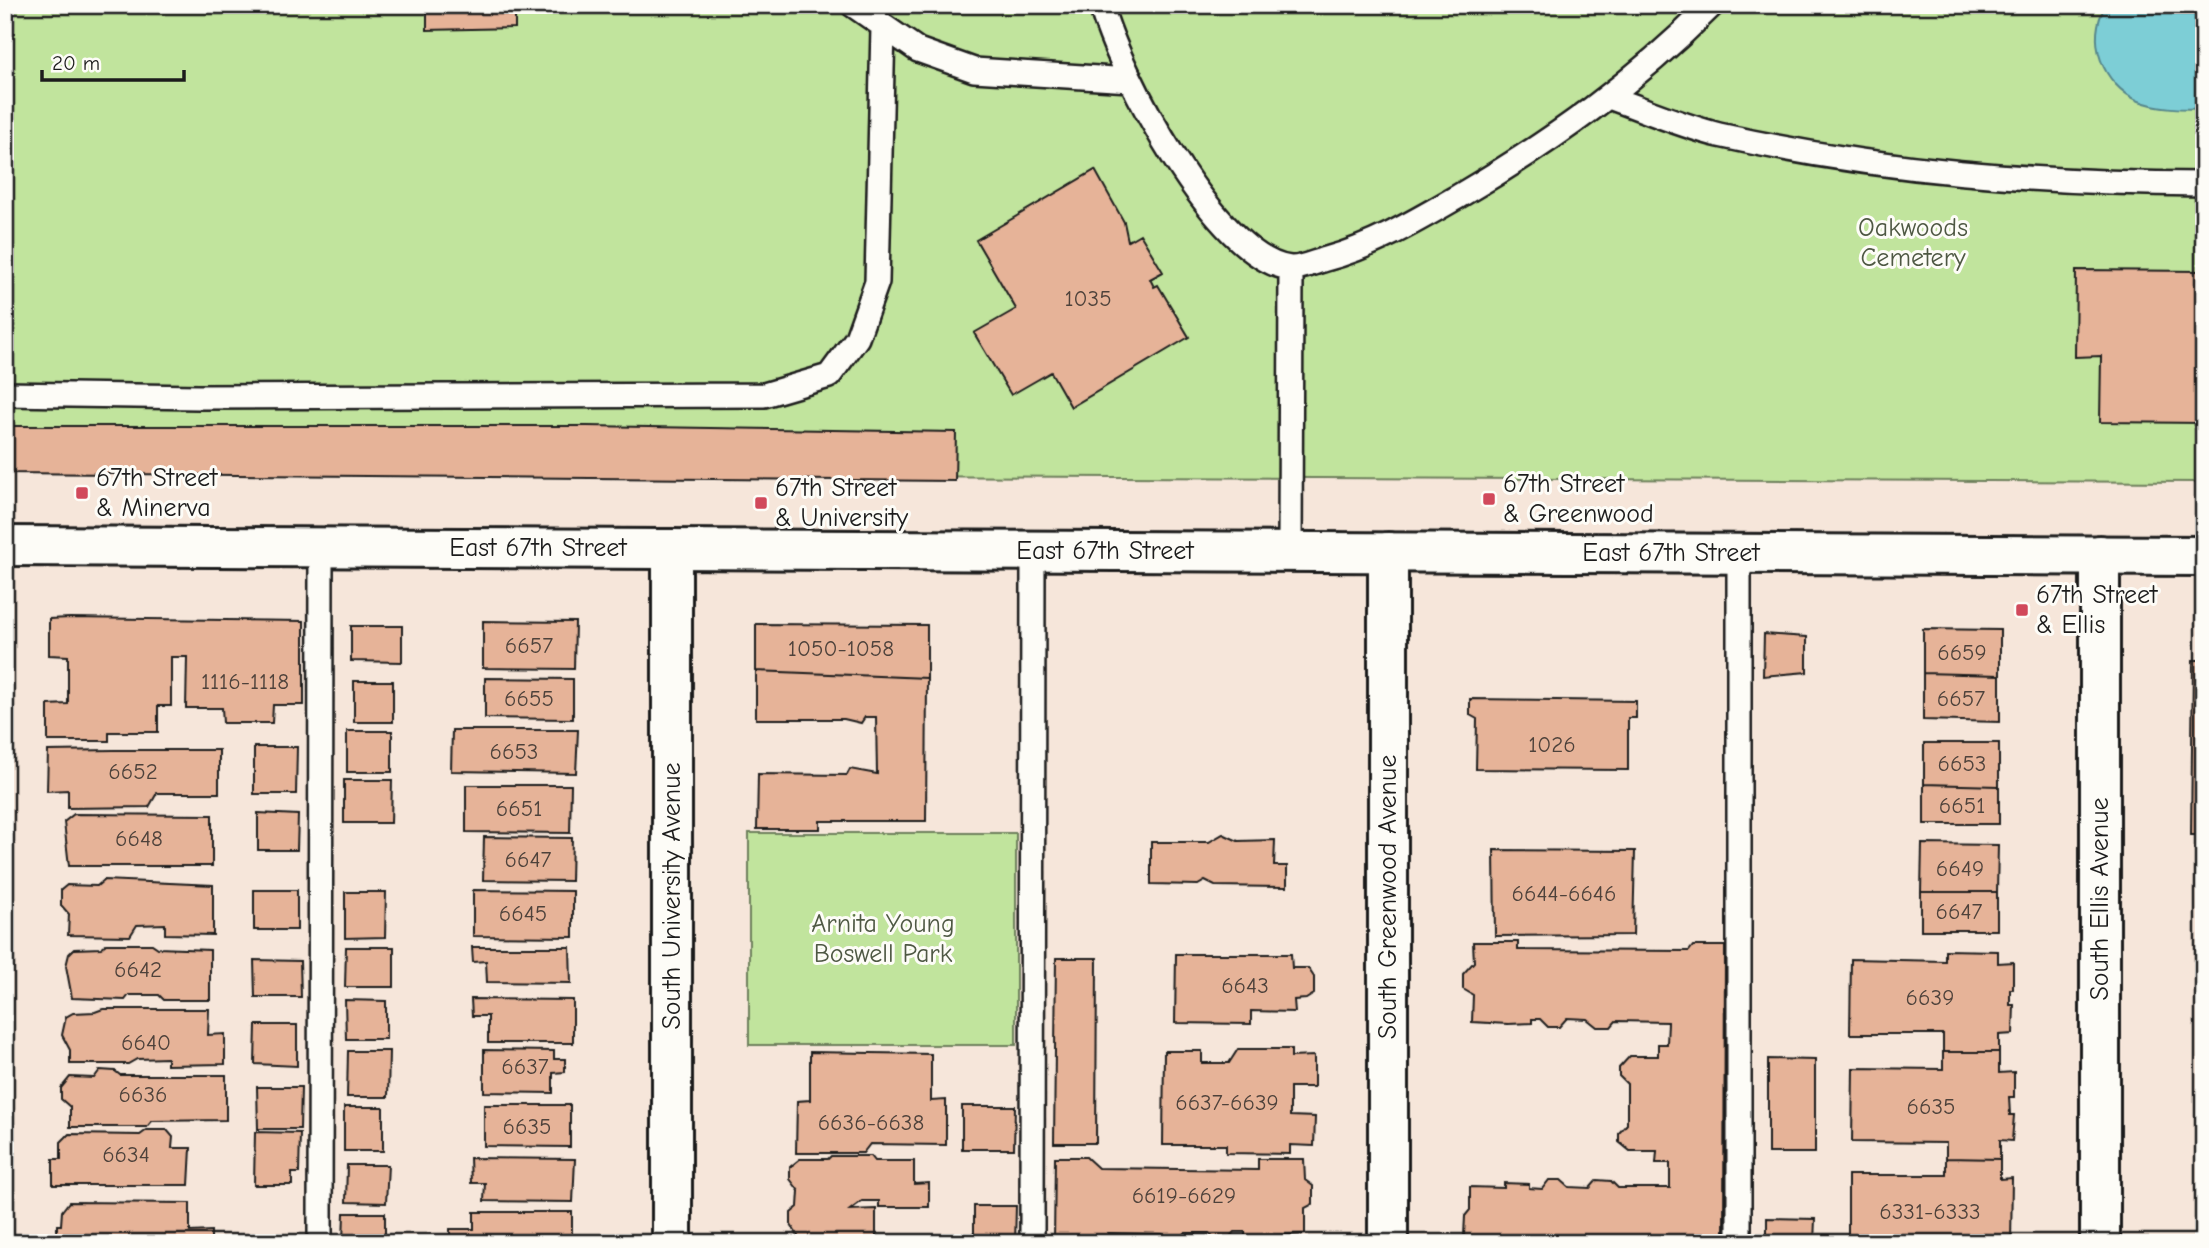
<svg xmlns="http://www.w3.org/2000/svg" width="2209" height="1248" font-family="'Comic Neue',sans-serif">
<rect width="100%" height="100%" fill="#f6e6da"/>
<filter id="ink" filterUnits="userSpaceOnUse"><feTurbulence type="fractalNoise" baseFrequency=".0143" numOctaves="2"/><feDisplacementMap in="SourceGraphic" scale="14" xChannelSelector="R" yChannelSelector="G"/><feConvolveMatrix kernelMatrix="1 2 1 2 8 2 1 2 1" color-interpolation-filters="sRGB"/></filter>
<g filter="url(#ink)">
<!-- green -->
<path fill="#c1e49d" stroke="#6e805c" stroke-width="2" d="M5 5H2204V482L5 472Z
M749 833H1016V1045H749Z"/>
<!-- water -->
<path fill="#7dced6" stroke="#56878c" stroke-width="2" d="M2106 5H2204V108C2185 110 2156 108 2139 101 2102 85 2085 39 2106 5Z"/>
<!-- building -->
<path fill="#e6b398" stroke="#1c1c1c" stroke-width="2" d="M427 5H515V28L427 30Z
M1095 170 1124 222 1128 241 1140 234 1163 272 1150 279 1154 287 1158 285 1189 337 1071 407 1051 372 1011 395 974 333 1016 309 976 240Z
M2076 270 2204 271V423L2100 422 2101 356 2075 357Z
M5 426H587L956 432 955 481 5 473Z
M70 618 304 621V705H273L272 723H223L222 708H186L187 657H171V706H158V732H109V741H48V705L68 704V656L49 655V619Z
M483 621 575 622 574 669 483 668Z
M756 624 927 625V678L756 671Z
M351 626H402V662L351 661Z
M1923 629 2000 630V675L1923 673Z
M1764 634 1807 637V672L1763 676Z
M2193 660H2204V835H2191Z
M756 671 927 678 926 821H820V829H757L758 774 847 775 850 769 877 774 876 717H865L861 723 844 719H756Z
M1923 673 2000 675V722L1923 720Z
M485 678 573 679V719L485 718Z
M354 681H393V722H354Z
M1470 699 1636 701V718H1628V770L1476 769 1477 719 1470 715Z
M452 730H578L576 773 451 771Z
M347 731H392V772H347Z
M1924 743H1999V786L1924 784Z
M254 747H297L296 794H254Z
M114 750H219V793H157L149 807 68 808V790L47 791 48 751Z
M344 780H392L391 823H344Z
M1924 784 1999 786V824H1924Z
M466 785H571L570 833 466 832Z
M258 813 298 815 297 850H258Z
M74 814 212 815V866H69L64 822Z
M1223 834 1238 841 1275 840 1274 866H1287V887L1215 886 1205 881 1198 885 1151 884V842H1209Z
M484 837 572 838 571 881 483 880Z
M1922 844 1998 845 1997 892H1921Z
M1494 850 1635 851 1633 935 1495 936Z
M104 880 213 885V935L165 934V924L137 925 130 936 68 935 69 914 61 905V890L67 885 97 886Z
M254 890H297V930H254Z
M473 890 573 891V937L473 936Z
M345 892H386L385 937 345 938Z
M1921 892H1997V930H1921Z
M1473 942H1518V950L1689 951 1693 946H1725L1724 1243H1473V1239L1464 1236 1465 1216 1470 1210V1187L1504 1188V1183L1529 1184V1188L1542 1189 1549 1180H1561L1569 1187 1590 1188 1597 1180 1611 1181 1618 1188H1670V1163H1656L1657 1151H1630L1619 1142V1133L1627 1124V1084L1619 1076V1068L1630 1056H1658V1044H1667L1668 1022 1616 1021 1611 1027H1597L1587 1019 1567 1018 1559 1027H1548L1540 1019H1532V1023L1508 1024 1472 1022 1473 995 1463 989V974L1474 962Z
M106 944H152L158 948 210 950V1000H164L159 995H129L125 1000 72 998 66 966 69 954 74 949 101 948Z
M346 947H394V987H345Z
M472 947H570L571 983 487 982 486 961 473 962Z
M1945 950 1998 951V963L2013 962V989H2010V1005H2014L2013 1034 1999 1035V1052H1943V1034H1850L1851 959 1945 961Z
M1176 954H1291L1292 968H1308L1314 977V994L1306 999 1294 1000 1295 1012 1251 1011V1024L1175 1023Z
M1056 958H1097L1096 1143H1054Z
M254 960 300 961 301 997H255Z
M471 999 573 1000V1043H488V1016H472Z
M345 1000 386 1001V1039H346Z
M103 1009H209L208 1035 225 1034V1064L167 1065V1058L137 1059 128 1064H70V1050L62 1035 66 1017 73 1013 95 1012Z
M256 1025H297V1066L255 1064Z
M1238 1049H1291V1057L1314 1056V1087H1290V1116L1315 1117 1314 1146 1290 1145V1154L1226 1153V1145H1163L1164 1051H1202V1063H1229Z
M484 1050 554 1051V1059H565V1072L553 1073V1093L484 1092Z
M348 1051H389L388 1097H347Z
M810 1052 931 1054V1101L946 1100V1145L870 1144 863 1153H796L797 1101 810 1100Z
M1943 1052H1999V1073L2014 1072V1097H2009L2010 1115H2014L2012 1141 2000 1140V1159L1946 1158V1143L1852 1142 1853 1068 1943 1069Z
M1768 1059 1815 1060V1153H1768Z
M100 1070 115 1071 120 1075H226V1120L152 1121 147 1127H70V1107L61 1099V1088L70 1077 94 1078Z
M257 1087H301L300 1129H258Z
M484 1105H570V1147L484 1146Z
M962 1106H1015L1014 1149H962Z
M344 1107H383V1151H344Z
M147 1130H167L173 1137 172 1148H191L189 1185H53V1159H61V1142L69 1134 140 1135Z
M255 1132 300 1133 299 1173H292V1185H254Z
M831 1156H871L875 1161H914V1184L929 1183V1207H879V1201H862L850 1210 876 1209V1243H798V1236L791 1225V1213L798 1207 799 1191 790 1179V1167L800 1159H828Z
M1055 1157H1086L1098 1168 1258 1170V1159H1304L1305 1180 1313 1186V1204L1305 1208V1234L1245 1237V1232H1234L1225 1242H1217L1209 1233H1185L1179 1240 1168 1239 1162 1234 1108 1233V1243H1054Z
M470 1158 575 1159 573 1202 484 1201 485 1183H471Z
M1946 1158 2000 1159V1179L2012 1178 2011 1243H1848V1175H1946Z
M347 1165H388L386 1203 346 1202Z
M69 1202 190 1203V1232L211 1231V1243H57V1225H61L62 1211Z
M974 1206H1016L1015 1243H974Z
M474 1212H572V1243H450V1229H474Z
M344 1213H385V1243H343Z
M1767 1218 1815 1219 1814 1243H1767Z"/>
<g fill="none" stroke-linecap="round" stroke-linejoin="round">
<!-- lane casing -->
<g stroke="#1c1c1c" stroke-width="28">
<path id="lane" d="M853 5 918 50 974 70 1130 80
M1101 5C1118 71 1217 260 1290 268 1300 269 1315 262 1326 259 1374 246 1416 221 1459 196 1553 141 1635 82 1712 5
M1609 97C1645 110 1682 126 1719 135 1879 171 2040 183 2204 184
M5 394 199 397 764 395 829 376 857 338 877 282 883 27
M1290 552 1291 268
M1739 553V1243
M320 1243 321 547
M1032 1243 1033 550"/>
</g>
<!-- street casing -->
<g stroke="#1c1c1c" stroke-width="44">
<path id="street" d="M672 549V1243
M1388 552V1243
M2100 555V1243"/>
</g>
<!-- secondary casing -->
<g stroke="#1c1c1c" stroke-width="44">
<path id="secondary" d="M5 546 2204 556"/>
</g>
<!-- lane -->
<use href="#lane" stroke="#fdfcf7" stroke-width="23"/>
<!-- street -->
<use href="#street" stroke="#fdfcf7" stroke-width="38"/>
<!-- secondary -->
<use href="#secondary" stroke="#fdfcf7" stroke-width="38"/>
</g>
</g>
<!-- markers -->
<g fill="#d1495b" stroke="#fdfcf7" stroke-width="2.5">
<rect x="75" y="486" width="14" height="14" rx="3.5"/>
<rect x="1482" y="492" width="14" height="14" rx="3.5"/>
<rect x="754" y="496" width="14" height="14" rx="3.5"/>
<rect x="2015" y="603" width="14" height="14" rx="3.5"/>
</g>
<g text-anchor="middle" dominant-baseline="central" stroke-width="6" stroke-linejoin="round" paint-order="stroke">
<!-- number labels -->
<g font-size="23" fill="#4e423b">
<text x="1088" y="298">1035</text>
<text x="529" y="645">6657</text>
<text x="841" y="648">1050-1058</text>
<text x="1962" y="652">6659</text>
<text x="245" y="681">1116-1118</text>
<text x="529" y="698">6655</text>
<text x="1961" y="698">6657</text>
<text x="1552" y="744">1026</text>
<text x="514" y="751">6653</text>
<text x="1962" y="763">6653</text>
<text x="133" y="771">6652</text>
<text x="1962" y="805">6651</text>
<text x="519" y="808">6651</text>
<text x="139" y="838">6648</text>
<text x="528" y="859">6647</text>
<text x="1960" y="868">6649</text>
<text x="1564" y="893">6644-6646</text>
<text x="1959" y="911">6647</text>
<text x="523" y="913">6645</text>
<text x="138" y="969">6642</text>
<text x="1245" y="985">6643</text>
<text x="1930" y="997">6639</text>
<text x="146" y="1042">6640</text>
<text x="525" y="1066">6637</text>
<text x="143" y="1094">6636</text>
<text x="1227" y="1102">6637-6639</text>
<text x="1931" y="1106">6635</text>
<text x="871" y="1122">6636-6638</text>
<text x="527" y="1126">6635</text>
<text x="126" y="1154">6634</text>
<text x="1184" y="1195">6619-6629</text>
<text x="1930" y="1211">6331-6333</text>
</g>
<!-- park labels -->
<g font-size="26" fill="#4e5843" stroke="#fdfcf7">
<text x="1913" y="228">Oakwoods<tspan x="1913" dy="30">Cemetery</tspan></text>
<text x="883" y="924">Arnita Young<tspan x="883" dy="30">Boswell Park</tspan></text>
</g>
<!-- poi labels -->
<g font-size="26" fill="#1c1c1c" stroke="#fdfcf7" text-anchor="start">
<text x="96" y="478">67th Street<tspan x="96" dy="30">&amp; Minerva</tspan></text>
<text x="1503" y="484">67th Street<tspan x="1503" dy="30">&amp; Greenwood</tspan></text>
<text x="775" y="488">67th Street<tspan x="775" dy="30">&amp; University</tspan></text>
<text x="2036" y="595">67th Street<tspan x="2036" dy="30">&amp; Ellis</tspan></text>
</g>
<!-- street labels -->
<g font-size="26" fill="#1c1c1c" stroke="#fdfcf7">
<text x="538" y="548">East 67th Street</text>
<text x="1105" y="551">East 67th Street</text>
<text x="1671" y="553">East 67th Street</text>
<text transform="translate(672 896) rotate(-90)">South University Avenue</text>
<text transform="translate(1388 897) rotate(-90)">South Greenwood Avenue</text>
<text transform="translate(2100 899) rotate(-90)">South Ellis Avenue</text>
</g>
</g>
<!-- margin -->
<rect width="2209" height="1248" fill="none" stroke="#fdfcf7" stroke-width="28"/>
<rect x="14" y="14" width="2181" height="1220" fill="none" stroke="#1c1c1c" stroke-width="2.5" filter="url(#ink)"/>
<!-- scale -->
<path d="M42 70v10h142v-10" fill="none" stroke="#1c1c1c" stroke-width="3.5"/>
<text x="52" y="70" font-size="21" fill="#1c1c1c" stroke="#fdfcf7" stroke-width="5" paint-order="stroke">20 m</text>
</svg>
